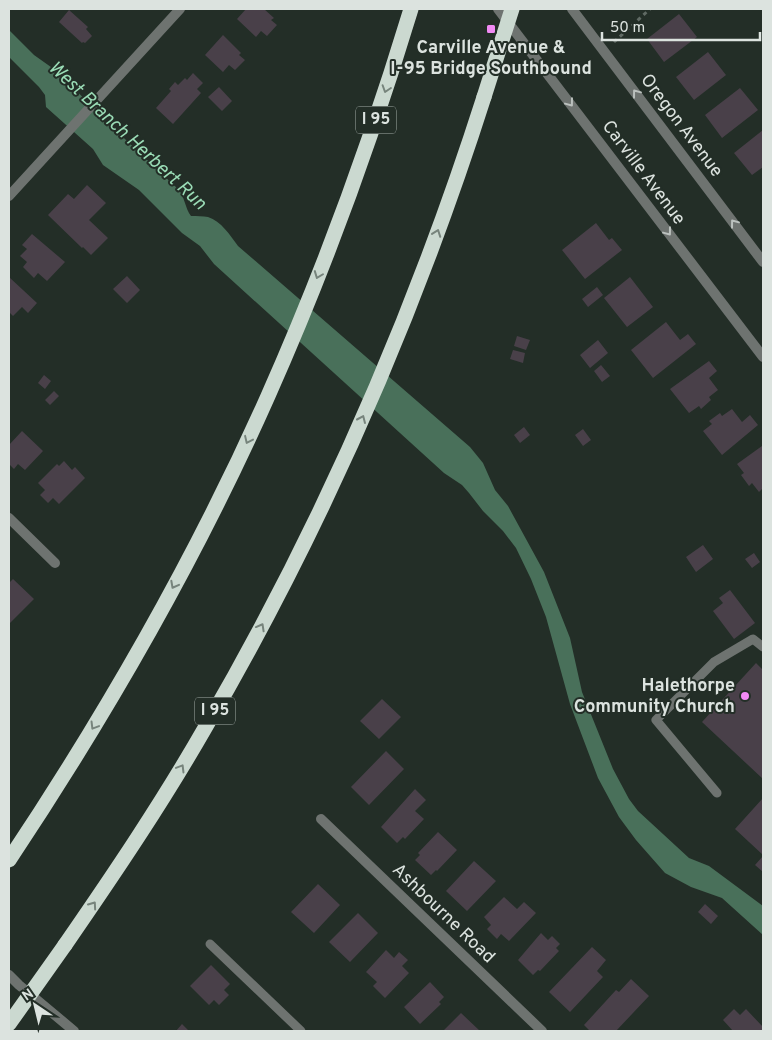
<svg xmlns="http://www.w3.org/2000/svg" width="772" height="1040" font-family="Overpass,sans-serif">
<rect width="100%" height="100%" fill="#232e27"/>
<!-- water -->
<path fill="#49705a" d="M9 30 34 55 58 72 109 124 179 190C185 198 185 208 191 216 197 216 203 216 208 217 221 221 230 235 238 246L470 447 483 463 495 490 508 506 544 572 570 638 582 692 613 769 629 799 638 811 689 858 709 866 763 906V935L722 898 691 887 665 873 636 840 619 817 598 778 570 704 546 617 531 579 516 548 503 531 483 511 469 493 462 485 444 473 214 264 200 246 182 233 139 190 103 165 93 149 46 107 45 95 39 87 9 57Z"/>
<!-- building -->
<path fill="#494049" d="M246 9H264L274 18 271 20 277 25 267 36 261 31 256 37 237 19Z
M69 10 88 27 86 29 92 36 85 43 83 42 82 43 59 22Z
M679 14 697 37 664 62 647 39Z
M223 35 241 53 239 55 245 60 235 70 229 65 223 72 205 55Z
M708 52 726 75 694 100 676 77Z
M193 73 203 83 197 89 201 93 173 124 156 108 171 91 169 89 175 82 178 85 185 78 187 80Z
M219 87 232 101 222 111 208 97Z
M740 88 758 110 722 138 705 115Z
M763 130V167L752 175 734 153Z
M87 185 106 203 89 220 108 238 91 255 83 247 82 248 48 215 68 194 74 199Z
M596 223 609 240 612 238 622 250 585 279 562 250Z
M32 234 65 262 47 281 38 273 34 278 23 267 27 262 20 256 27 249 22 245Z
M127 276 140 290 127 303 113 289Z
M9 277 37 303 28 313 22 307 13 316 9 312Z
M630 277 653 307 627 327 604 298Z
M597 287 603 295 588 307 582 299Z
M666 322 680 340 688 334 696 344 653 378 631 350Z
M517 336 530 340 526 350 514 346Z
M598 340 608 353 590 368 580 355Z
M513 350 525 353 523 363 510 359Z
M709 361 717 371 709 378 718 390 709 397 711 400 701 409 699 406 689 413 670 389Z
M601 365 610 376 602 382 594 371Z
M44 375 51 381 45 389 38 383Z
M54 391 59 396 50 405 45 400Z
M732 409 742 422 750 415 758 425 722 455 703 431 712 424 709 421 720 413 722 416Z
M524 427 530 435 520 443 514 435Z
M583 429 591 440 583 446 575 435Z
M22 431 43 451 25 470 18 464 14 469 9 464V445Z
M762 446 763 488 759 492 752 483 749 486 741 475 744 473 737 464Z
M64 461 72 470 75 467 85 478 59 504 53 498 48 503 40 495 45 490 38 483 57 464 59 466Z
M703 545 713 559 696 572 686 557Z
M754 553 760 562 752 568 745 559Z
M13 579 34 599 9 624V583Z
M730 590 755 623 734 639 713 611 723 603 719 598Z
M756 663 763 670V779L702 722Z
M382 699 401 717 379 739 360 721Z
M386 751 404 769 369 805 351 787Z
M415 789 426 800 415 811 424 819 405 839 403 837 397 843 381 827Z
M763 798V855L735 829Z
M438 832 457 850 437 871 436 870 431 875 415 860 420 855 418 853Z
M763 856V872L755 865Z
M474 861 496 881 467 911 446 891Z
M318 884 340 905 314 933 291 912Z
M504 897 517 909 524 902 536 913 509 941 501 934 497 939 487 929 491 925 484 917Z
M705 904 718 916 711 924 698 912Z
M358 913 378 933 350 962 329 942Z
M541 933 548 940 552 936 560 944 556 948 559 951 540 971 538 970 533 975 518 960Z
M592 947 606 960 597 971 603 977 570 1012 549 992Z
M386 950 394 958 399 952 408 960 402 966 409 973 385 998 373 986 377 982 366 972Z
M211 965 230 984 224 990 229 995 219 1005 214 1000 209 1005 190 986Z
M631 979 649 996 616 1031H590L584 1025 616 990 619 992Z
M430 982 444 997 439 1002 441 1004 420 1024 404 1007Z
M734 1009 740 1015 746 1009 763 1027V1031H733L723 1020Z
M461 1013 480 1031H443Z
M182 1024 189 1031H176Z"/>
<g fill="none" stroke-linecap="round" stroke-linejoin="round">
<!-- path -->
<path stroke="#606a64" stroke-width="3" stroke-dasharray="4 4" stroke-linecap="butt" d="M614 42 650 9"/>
<!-- service -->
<path stroke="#6e7370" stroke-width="9" d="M717 793 656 720 714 662 753 639 763 647
M210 944 301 1031"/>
<!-- minor -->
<path stroke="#6e7370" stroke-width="10" d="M9 196 180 9
M9 518 55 563
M321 819 542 1031
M9 975 19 985 74 1031"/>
<!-- tertiary -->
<path stroke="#6e7370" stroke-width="10" d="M498 9 763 357
M572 9 763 262"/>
<!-- motorway -->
<path stroke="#cbd9d0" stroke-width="15" d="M9 860C107 713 196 558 268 396 324 270 371 141 411 9
M65 945C114 874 162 803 205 728 321 529 414 316 484 97"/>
<!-- motorway-bridge -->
<path stroke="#cbd9d0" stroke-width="15" d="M484 97 512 9
M9 1024 65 945"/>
</g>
<!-- one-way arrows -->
<defs><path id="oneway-chevron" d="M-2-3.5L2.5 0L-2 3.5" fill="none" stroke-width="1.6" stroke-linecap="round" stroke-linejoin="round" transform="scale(1.25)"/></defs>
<g stroke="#77847c">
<use href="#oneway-chevron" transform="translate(386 89) rotate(108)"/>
<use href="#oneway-chevron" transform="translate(437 233) rotate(-70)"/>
<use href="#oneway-chevron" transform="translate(318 275) rotate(111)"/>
<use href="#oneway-chevron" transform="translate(362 419) rotate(-66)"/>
<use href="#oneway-chevron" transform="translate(248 440) rotate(115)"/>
<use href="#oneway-chevron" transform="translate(174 585) rotate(118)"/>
<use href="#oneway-chevron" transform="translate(261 627) rotate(-61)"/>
<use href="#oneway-chevron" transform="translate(94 726) rotate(121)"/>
<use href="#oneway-chevron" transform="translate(181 768) rotate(-59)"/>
<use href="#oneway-chevron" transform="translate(93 905) rotate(-55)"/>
</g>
<g stroke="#bbc1be">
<use href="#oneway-chevron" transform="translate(636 93) rotate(-127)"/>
<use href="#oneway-chevron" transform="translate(570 103) rotate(53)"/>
<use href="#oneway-chevron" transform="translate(734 223) rotate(-127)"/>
<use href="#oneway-chevron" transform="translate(668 232) rotate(53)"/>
</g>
<!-- markers -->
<g fill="#f18af4" stroke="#232e27" stroke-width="2">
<rect x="486" y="24" width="10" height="10" rx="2.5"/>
<circle cx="745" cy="696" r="5"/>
</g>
<g text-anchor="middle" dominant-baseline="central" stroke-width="4" stroke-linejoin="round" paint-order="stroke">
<!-- shield labels -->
<g fill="#232e27" stroke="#a4ada8" stroke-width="1">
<rect x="356" y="106.5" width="40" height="27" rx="4"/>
<rect x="195" y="697.5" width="40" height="27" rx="4"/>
</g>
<g font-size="16" font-weight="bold" fill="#dce3df">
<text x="376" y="120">I 95</text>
<text x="215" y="711">I 95</text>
</g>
<!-- poi labels -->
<g font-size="18" font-weight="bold" fill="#dce3df" stroke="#232e27">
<text x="491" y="48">Carville Avenue &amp;<tspan x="491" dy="21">I-95 Bridge Southbound</tspan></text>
<text x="735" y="686" text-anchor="end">Halethorpe<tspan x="735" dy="21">Community Church</tspan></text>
</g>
<!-- street labels -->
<g font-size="18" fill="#dce3df" stroke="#232e27">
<text transform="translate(681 126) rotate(53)">Oregon Avenue</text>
<text transform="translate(643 173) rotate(53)">Carville Avenue</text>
<text transform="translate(443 914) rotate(44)">Ashbourne Road</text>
</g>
<!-- water labels -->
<g font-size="19" font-style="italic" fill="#9adcb6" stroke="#232e27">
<text transform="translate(127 136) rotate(43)">West Branch Herbert Run</text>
</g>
</g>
<!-- border -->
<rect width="772" height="1040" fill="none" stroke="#dce3df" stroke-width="20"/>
<!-- north arrow -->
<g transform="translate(35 1005) rotate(325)" stroke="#232e27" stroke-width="4" paint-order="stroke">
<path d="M0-4L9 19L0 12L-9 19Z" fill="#dce3df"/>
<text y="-8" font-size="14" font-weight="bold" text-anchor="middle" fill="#dce3df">N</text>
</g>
<!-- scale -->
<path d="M602 32v8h158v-8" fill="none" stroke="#dce3df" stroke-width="2.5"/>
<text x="610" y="32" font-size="15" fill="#dce3df" stroke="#232e27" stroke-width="4" paint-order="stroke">50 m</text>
</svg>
